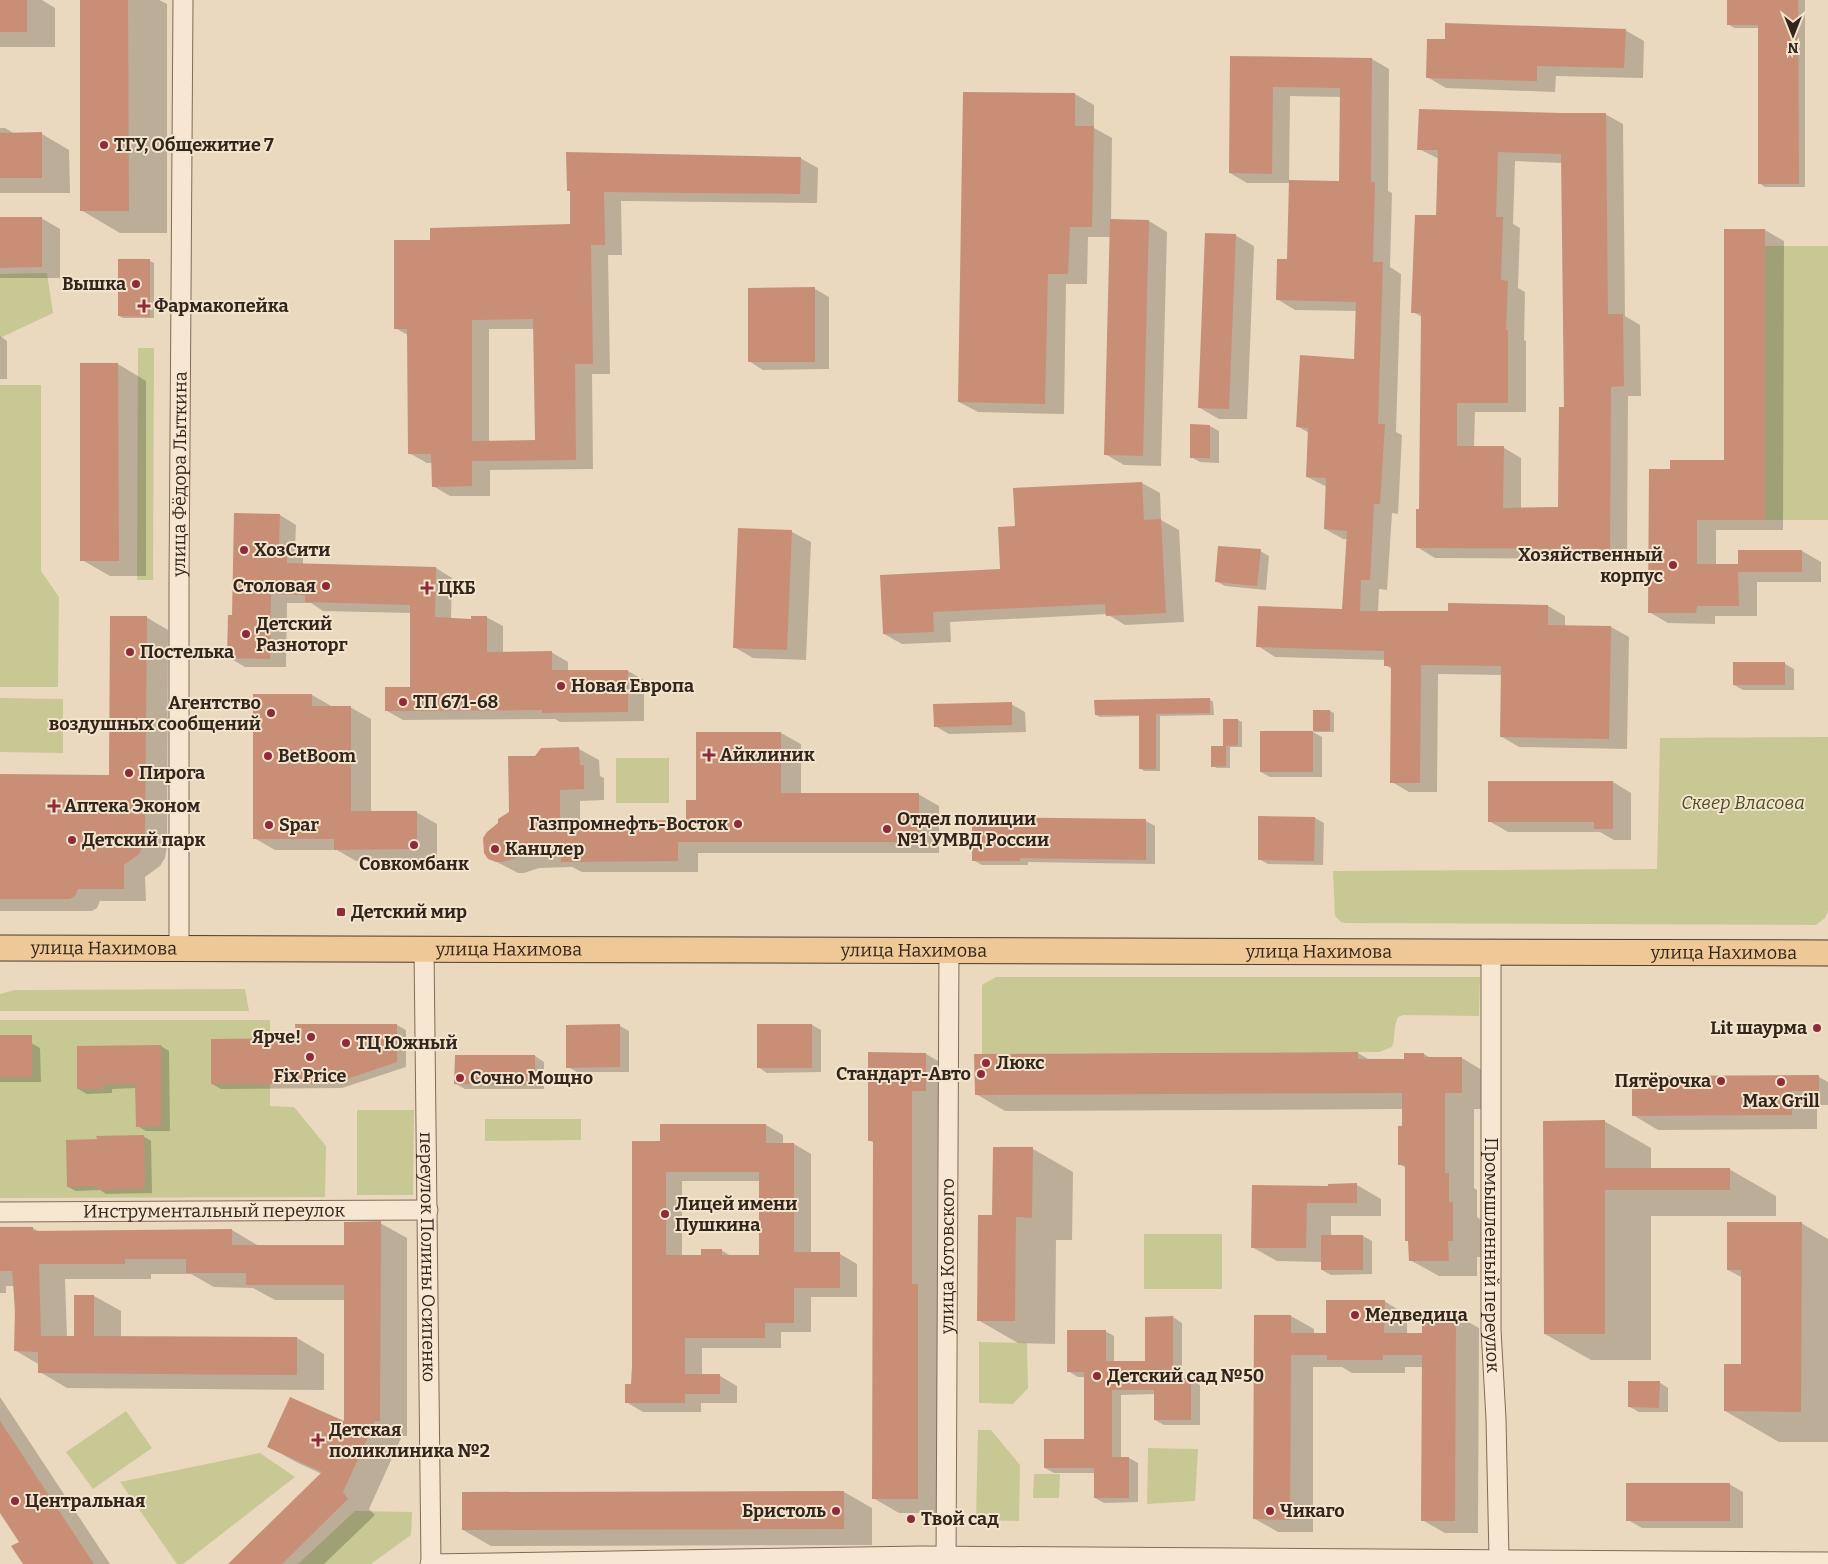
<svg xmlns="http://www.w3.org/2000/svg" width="1828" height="1564" font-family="Bitter,serif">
<rect width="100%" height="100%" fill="#ebd9bf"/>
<!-- green -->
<path fill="#c8c894" d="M1765 246H1828V520H1765Z
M47 273 53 313 0 338V274Z
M138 348H154L153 580H137Z
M0 385H41V571L59 597 58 687H0Z
M0 698 63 699V753L0 752Z
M1828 737V911L1825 918 1816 925 1345 923 1341 922 1335 916 1333 871 1657 869 1660 738Z
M616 758H669V803H616Z
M996 977H1480L1479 1016 1403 1015 1398 1017C1393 1027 1396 1037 1392 1047L1379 1052 982 1054V985Z
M245 989 249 1011H0V994L15 990Z
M0 1020H270V1106L294 1107 326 1146 325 1197 0 1198Z
M357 1110H414L413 1195H357Z
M485 1119H581V1140L485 1141Z
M1144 1234H1222V1289H1144Z
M979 1342 1027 1343 1028 1388 1013 1404 979 1403Z
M126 1411 152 1448 93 1489 66 1452Z
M978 1430H991L1020 1465 1019 1521 976 1520Z
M1148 1448 1198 1449 1195 1501 1147 1504Z
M260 1453 295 1477 183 1564H177L120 1482Z
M1034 1474H1060L1059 1498H1033Z
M355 1511 412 1512 411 1535 371 1564H298Z"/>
<!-- shadow -->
<path fill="#0003" fill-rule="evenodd" d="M0 0H42L55 8V47H0Z
M81 0H159L167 4V233H120L81 210Z
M1728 0H1805V187H1765L1759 183V28H1734L1728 24Z
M1625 30 1644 41 1643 78 1556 76 1555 92 1446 88 1427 77Z
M1231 57 1372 59 1389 69 1388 191 1392 193 1390 267 1401 274 1396 432 1402 435 1398 514 1392 513 1387 590 1379 589 1378 612H1449L1548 606 1565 616V627H1611L1629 637 1627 749 1519 747 1502 737 1503 675 1438 674 1437 792H1409L1392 782V669L1385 665V660L1275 657 1258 646 1343 610 1347 539H1343L1325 529 1327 487 1307 477 1309 433 1297 426 1356 361 1357 311 1295 310 1277 299 1288 261 1290 183H1247L1230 173ZM1290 96 1341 97 1340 183 1289 181Z
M964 93 1075 94 1094 105V128L1112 138 1111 221H1149L1167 232 1161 466 1124 465 1105 454 1111 237H1088L1087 284H1066L1064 414 978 412 959 402Z
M1562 114H1605L1623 124 1625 316 1640 325 1641 396H1628L1627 559 1435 558 1417 547 1420 511 1422 317 1413 312 1437 217 1439 159 1419 149ZM1515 161 1562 163 1565 408 1559 509H1521V458L1504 448 1474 447 1475 412H1526V341L1524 340 1525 292 1518 288 1520 228 1513 224Z
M0 128H5L15 134H42L69 150 70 193H0Z
M800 158 818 168 817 203 621 201 622 255H608L610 374H592L593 469 490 470V496H450L433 486V463H427L409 453 408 335 395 328 432 241 572 226 571 192 568 190ZM489 329H535L536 441 489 442Z
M0 218H41L60 229V278H0Z
M1726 230H1765L1784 241 1783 530H1716V565H1739L1802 551 1821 562V582H1757V616H1715V624L1668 623 1649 612 1671 471 1725 462Z
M1235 235 1254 246 1247 419H1219L1200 408Z
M120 260 150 261 154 263V318H123L119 316Z
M815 289 829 297V369L763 370 749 361Z
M0 336 7 341V379H0Z
M81 364H118L146 381V576H110L82 560Z
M1210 426 1219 431V463L1200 462 1191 457Z
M1142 483 1160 493 1161 520 1179 530 1184 622 1125 625 1107 614 950 622 951 642 902 644 884 634 1002 570 1016 527 1014 489Z
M280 515 296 525 295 550 303 554V564L436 568 452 578 451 619 472 620 486 617 503 626V653L551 652 568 662V671H628L644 680V721L560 722 555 719 403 720 387 711 411 688V613L323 611 311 603H287L286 667H245L228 657 234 616Z
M740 529 792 532 811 542 806 660 753 658 734 647Z
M1260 551 1269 556 1266 590 1225 586 1216 581Z
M146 617 168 630 167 847 165 858 160 866 145 877 146 901H100L97 908 92 911H0V775L111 776Z
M1785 664 1794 669V690H1743L1734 685Z
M254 695H312L333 707H350L371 719V813L416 812 437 824V860L356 861 337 850H275L254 838Z
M1209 699 1213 702 1214 715 1160 716V771H1144L1140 768V716L1100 717 1096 715Z
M1011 704 1025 712 1026 732 949 734 935 726Z
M1314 711H1330L1334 713V732H1313L1322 737V777H1270L1261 772V732H1314Z
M1238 720 1242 722V747H1230V768H1217L1213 766Z
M781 733 801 744V794H918L939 806V853H698V872H582L572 867 539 868 524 873H518L489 858 535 758 541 749H579L599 760 600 776 604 778V800L580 801V822L687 821 698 801Z
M1613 782 1631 793V840H1614L1600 832H1508L1489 821Z
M973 818 1146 821 1155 826V864L1028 862V865H982L973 860Z
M1315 818 1324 823 1323 865 1268 864 1259 859Z
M397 1025 406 1030V1067L342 1088 221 1089 212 1084 297 1039Z
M812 1025 821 1030V1072L767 1073 758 1067Z
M620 1026 629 1031V1072H577L568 1067Z
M0 1043H31L40 1048 41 1082H0Z
M161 1046 169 1051 170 1131H146L137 1126 136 1088 112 1089V1093L87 1094 78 1089Z
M1358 1053 1370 1060H1405L1424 1054 1431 1058H1462L1490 1075 1491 1109H1474V1188L1477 1190V1217L1481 1220V1257H1477V1276H1439L1410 1260V1242L1406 1240V1168L1399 1164 1403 1128V1109L1005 1111 976 1094Z
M926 1054 952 1069V1106L938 1105 937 1297 944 1301 943 1513H899L873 1498 874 1143 869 1140Z
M535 1056 544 1062V1089H465L456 1084Z
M1819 1077 1828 1082V1105H1817V1129L1658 1130 1633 1115Z
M1604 1121 1651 1148V1169H1729L1776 1196V1216H1651V1360H1591L1545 1334Z
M661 1125H766L783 1135V1144H794L811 1154V1254H840L857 1264V1297H811V1332H781V1348H702V1375L720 1376 737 1386V1403H701V1412H643L626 1402 633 1385 661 1142ZM682 1181H760V1257H733L721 1250 703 1257H682Z
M143 1136 151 1141 152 1193 106 1194 100 1190 76 1191 68 1187Z
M1033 1149 1073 1172 1072 1240H1056L1055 1344 1018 1343 978 1320 993 1217Z
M1357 1185 1381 1199V1216H1331V1236H1363L1372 1241V1274L1331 1275 1322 1270V1262L1277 1261 1252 1247 1253 1186 1329 1188Z
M380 1223 407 1238V1436H402L369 1509 375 1515 324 1564H230L322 1474 296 1462 269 1447 345 1423V1300H275L253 1288 214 1287 191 1274H151V1279H65L67 1337H75L94 1296 121 1311V1338H297L324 1354V1390L67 1388 40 1372V1365L16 1351 14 1286H6V1293H0V1229L33 1228 40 1232 232 1230 259 1246H346Z
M1801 1223 1828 1239V1442H1779L1725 1411 1742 1365 1743 1278 1728 1270Z
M1384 1301 1407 1315V1334H1423L1456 1315 1479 1328 1478 1533H1445L1422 1520 1423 1367H1405V1373H1352L1342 1367H1313V1532H1278L1255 1519 1291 1316 1314 1329V1334H1327Z
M1173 1317 1182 1323V1380H1191L1200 1385V1425H1164L1155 1420V1394L1121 1395V1458H1129L1138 1463V1502L1104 1503 1095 1498V1473H1054L1045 1468 1086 1440 1085 1377H1078L1068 1371 1105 1331 1114 1336V1363H1146V1318Z
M1659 1382 1668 1388V1412H1639L1630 1407Z
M0 1397 110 1564H24L21 1542 0 1511Z
M1729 1484 1743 1492V1528H1642L1628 1520Z
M844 1492 872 1508V1545L491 1546 463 1530Z"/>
<!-- building -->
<path fill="#c88f76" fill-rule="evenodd" d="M0 0H27V32H0Z
M80 0H128L129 211H80Z
M1727 0H1798L1799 184H1758V25H1727Z
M1445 23 1626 29 1624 68 1537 66V81L1426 78 1427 39H1445Z
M1230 56 1372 58 1371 182H1375L1373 262H1383L1378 424H1385L1380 504H1374L1370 580H1361L1360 611H1448V603L1548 605V625L1611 626 1609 739 1500 737 1501 666 1421 665 1420 783H1390L1391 666H1384V651L1256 647 1258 606 1342 609 1347 531 1324 529 1326 478 1306 477 1308 428 1296 427 1300 355 1354 359 1356 302 1276 300 1277 259H1287L1289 180 1339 181 1340 88 1273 87 1272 174 1229 173Z
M963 92 1075 93V126H1094L1092 227H1070L1068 274H1048L1045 404 958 402Z
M1419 109 1562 113H1606L1608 314H1623L1624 386 1611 387 1610 549 1416 548V509H1419L1421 313H1411L1415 215H1436L1438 150H1417ZM1498 152 1561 154 1564 407H1559L1558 507 1503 508 1504 446H1457V403H1508V330H1506L1508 281 1501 280 1503 217H1496Z
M42 132V178H0V133Z
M566 152 801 157 800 194 604 192 605 245H591L593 364H575L576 460 472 461V486L432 487 431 454H408L407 329H394V240H430V228L570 224V191H567ZM533 319 535 440 472 441V320Z
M0 217H42V267L0 268Z
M1110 219 1149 220 1143 456 1104 455Z
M1724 229H1765V520H1697V564H1738V550H1802V572H1738L1739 606H1697L1696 613H1648L1649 469H1670V460H1724Z
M1205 233 1236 234 1229 409 1198 408Z
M118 259H150V317L118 316Z
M815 287V362H748V288Z
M80 363H118L119 561H80Z
M1190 424 1210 425V458H1190Z
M1142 482 1144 520 1161 519 1166 613 1106 616 1105 604 933 612 934 632 883 634 880 575 1000 569 998 527 1015 526 1013 488Z
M234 513 280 514 279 544H287V563L436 567 435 617 471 619V616H487V652L552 651V670H628V712L542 713V710L385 711V687H410V605L305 602V595L271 594 270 659 227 658 228 615H232Z
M738 528 792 530 787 650 733 648Z
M1218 546 1261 549 1257 586 1215 582Z
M110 616H147L145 834 143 846 139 854 124 865V889H78L75 896 70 899H0V774L109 775Z
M1733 662H1785V685H1733Z
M253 694H312V706H351V811H417V849L334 850V839H253Z
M1210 698V713L1156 714V769H1139V715H1095L1094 700Z
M1012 702V725L934 727 933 704Z
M1313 710H1330V731H1313Z
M1223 719H1238V745L1226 746V766L1211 767V746H1223Z
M1260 731H1313V772H1260Z
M696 732H781V793H919V842H678V861L561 862V856L518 857 503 862H496L488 859 484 853 483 838 487 832 498 823V819L509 812 508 756H535L541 748 579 747 580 765H584V789L560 790V821L686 820V800H696Z
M1488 781H1613V829H1594V822H1488Z
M1258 816 1315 817 1314 861 1258 860Z
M972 817 1146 819V860L1020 858V861H972Z
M295 1024H397V1062L332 1084H211V1039L296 1038Z
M620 1024V1067L566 1068V1025Z
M757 1024H812V1068H757Z
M0 1035H32V1077H0Z
M161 1045V1126L136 1127 135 1084H104V1089H77V1046Z
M868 1052 926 1053V1091H912V1284H918V1499H872L873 1141H868Z
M1358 1052V1059H1404V1053H1424V1057H1462V1093H1445V1173H1449V1202H1453V1241H1448L1449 1261H1409L1408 1241H1405V1165H1398V1126H1402V1093L975 1095 974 1054Z
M455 1055H535V1085L454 1084Z
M1819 1075V1091H1792V1115L1632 1116V1076Z
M1605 1120V1168H1730V1190H1605V1334H1544L1543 1121Z
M660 1124H766V1143H794V1252H840V1288H794V1323H765V1338H685V1374H720V1394H685V1403H625V1384H631L632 1366V1141H660ZM666 1172H759V1255H722V1249H701V1255H666Z
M144 1135 145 1189 98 1190 97 1186 67 1187 66 1140 97 1139 96 1136Z
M993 1147H1033L1032 1218 1016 1217 1015 1321H977L978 1215H992Z
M1357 1183V1203H1307L1306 1248H1251L1252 1185 1328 1186V1184Z
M381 1221 380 1421H375L343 1492 348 1499 282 1564H228L322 1472 267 1447 290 1397 344 1421V1285H246V1273H186V1259H125V1264H39L41 1336H74V1295H94V1336L297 1337V1375L38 1373V1352L14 1351 15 1309 12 1271H0V1227H33V1231L232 1229V1245H344V1222Z
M1727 1222H1802L1801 1412 1724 1411V1364H1741V1270H1727Z
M1321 1235H1363V1270H1321Z
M1326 1300H1385L1384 1333H1422V1314H1456L1455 1521H1421L1422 1355H1383V1360H1327V1355H1291L1290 1520 1253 1519 1254 1315H1291V1333H1326Z
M1173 1316V1378H1191V1420H1154V1390H1112V1457H1129V1498H1094V1468H1044V1439H1084V1372H1067V1330H1106V1361H1145V1317Z
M1628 1381H1660L1659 1408 1628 1407Z
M0 1421 94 1564H23L11 1546 19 1542 0 1513Z
M1626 1483H1730V1521H1626Z
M844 1491V1529L462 1530V1492Z"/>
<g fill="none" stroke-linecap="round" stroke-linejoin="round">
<!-- minor casing -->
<g stroke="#836a58" stroke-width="21">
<g id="minor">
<path id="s1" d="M179 948V587L183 0"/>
<path id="s2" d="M424 949 431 1564"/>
<path id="s3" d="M1491 953V1330L1496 1419 1499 1558"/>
<path id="s4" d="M0 1212 428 1210"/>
<path d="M430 1564 922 1556 1828 1562"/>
<path id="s5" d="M946 1564 949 950"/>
</g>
</g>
<!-- major casing -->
<g stroke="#50392d" stroke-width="27">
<g id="major">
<path id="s6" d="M0 948 1828 953"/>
</g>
</g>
<!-- minor -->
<use href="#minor" stroke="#f7e7d2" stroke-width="19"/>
<!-- major -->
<use href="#major" stroke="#eec997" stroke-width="25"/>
</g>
<!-- markers -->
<g fill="#8f2b38" stroke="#f3e4ce" stroke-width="2">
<circle cx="104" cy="145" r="5"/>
<circle cx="136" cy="284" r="5"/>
<path d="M141.5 298.5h5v5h5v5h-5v5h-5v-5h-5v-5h5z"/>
<circle cx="244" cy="550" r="5"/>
<circle cx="1673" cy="565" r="5"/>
<circle cx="326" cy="586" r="5"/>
<path d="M424.5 580.5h5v5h5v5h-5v5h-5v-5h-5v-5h5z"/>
<circle cx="246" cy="634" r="5"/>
<circle cx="130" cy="652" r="5"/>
<circle cx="561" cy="686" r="5"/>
<circle cx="403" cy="702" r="5"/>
<circle cx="271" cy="713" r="5"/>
<path d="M706.5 747.5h5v5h5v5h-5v5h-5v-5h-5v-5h5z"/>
<circle cx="268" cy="756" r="5"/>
<circle cx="129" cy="773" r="5"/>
<path d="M51.5 798.5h5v5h5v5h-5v5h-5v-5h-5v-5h5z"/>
<circle cx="738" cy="824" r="5"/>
<circle cx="269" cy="825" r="5"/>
<circle cx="887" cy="829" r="5"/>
<circle cx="72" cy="840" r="5"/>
<circle cx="414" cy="845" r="5"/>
<circle cx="495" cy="849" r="5"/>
<rect x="336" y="907" width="10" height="10" rx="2.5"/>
<circle cx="1817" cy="1028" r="5"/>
<circle cx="311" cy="1037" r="5"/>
<circle cx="346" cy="1043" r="5"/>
<circle cx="310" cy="1057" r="5"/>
<circle cx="986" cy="1063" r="5"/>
<circle cx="981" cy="1074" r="5"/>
<circle cx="460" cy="1078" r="5"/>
<circle cx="1721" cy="1081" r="5"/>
<circle cx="1781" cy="1082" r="5"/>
<circle cx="665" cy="1214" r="5"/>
<circle cx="1355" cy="1315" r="5"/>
<circle cx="1097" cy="1376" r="5"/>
<path d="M315.5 1432.5h5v5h5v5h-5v5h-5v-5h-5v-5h5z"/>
<circle cx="15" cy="1501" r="5"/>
<circle cx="836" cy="1511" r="5"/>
<circle cx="1270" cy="1511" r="5"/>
<circle cx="911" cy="1519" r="5"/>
</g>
<g text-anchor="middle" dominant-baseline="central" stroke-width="4" stroke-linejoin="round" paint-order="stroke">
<!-- poi labels -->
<g font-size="18" font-weight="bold" fill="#33251c" stroke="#f3e4ce" text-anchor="start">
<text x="114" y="145">ТГУ, Общежитие 7</text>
<text x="126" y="284" text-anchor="end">Вышка</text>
<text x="154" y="306">Фармакопейка</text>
<text x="254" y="550">ХозСити</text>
<text x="1663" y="555" text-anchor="end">Хозяйственный<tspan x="1663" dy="21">корпус</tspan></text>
<text x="316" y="586" text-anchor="end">Столовая</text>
<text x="438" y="588">ЦКБ</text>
<text x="256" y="624">Детский<tspan x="256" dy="21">Разноторг</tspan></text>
<text x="140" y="652">Постелька</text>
<text x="571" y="686">Новая Европа</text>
<text x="413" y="702">ТП 671-68</text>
<text x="261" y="703" text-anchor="end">Агентство<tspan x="261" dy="21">воздушных сообщений</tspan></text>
<text x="720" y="755">Айклиник</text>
<text x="278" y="756">BetBoom</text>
<text x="139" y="773">Пирога</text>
<text x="64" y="806">Аптека Эконом</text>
<text x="897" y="819">Отдел полиции<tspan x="897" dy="21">№1 УМВД России</tspan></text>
<text x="728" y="824" text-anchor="end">Газпромнефть-Восток</text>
<text x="279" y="825">Spar</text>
<text x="82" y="840">Детский парк</text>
<text x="505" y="849">Канцлер</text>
<text x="414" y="864" text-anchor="middle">Совкомбанк</text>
<text x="351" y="912">Детский мир</text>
<text x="1807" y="1028" text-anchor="end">Lit шаурма</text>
<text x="301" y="1037" text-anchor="end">Ярче!</text>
<text x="356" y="1043">ТЦ Южный</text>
<text x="996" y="1063">Люкс</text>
<text x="971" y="1074" text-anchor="end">Стандарт-Авто</text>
<text x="310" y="1076" text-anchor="middle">Fix Price</text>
<text x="470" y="1078">Сочно Мощно</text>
<text x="1711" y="1081" text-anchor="end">Пятёрочка</text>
<text x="1781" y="1101" text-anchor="middle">Max Grill</text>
<text x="675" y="1204">Лицей имени<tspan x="675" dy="21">Пушкина</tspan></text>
<text x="1365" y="1315">Медведица</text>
<text x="1107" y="1376">Детский сад №50</text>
<text x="329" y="1430">Детская<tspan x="329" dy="21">поликлиника №2</tspan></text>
<text x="25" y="1501">Центральная</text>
<text x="826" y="1511" text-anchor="end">Бристоль</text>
<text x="1280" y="1511">Чикаго</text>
<text x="921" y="1519">Твой сад</text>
</g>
<!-- street labels -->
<g font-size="18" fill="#33251c" stroke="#f3e4ce">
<text stroke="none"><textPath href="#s1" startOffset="474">улица Фёдора Лыткина</textPath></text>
<text stroke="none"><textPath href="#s6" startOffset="104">улица Нахимова</textPath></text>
<text stroke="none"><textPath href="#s6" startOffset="509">улица Нахимова</textPath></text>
<text stroke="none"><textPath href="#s6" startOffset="914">улица Нахимова</textPath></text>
<text stroke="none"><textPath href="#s6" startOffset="1319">улица Нахимова</textPath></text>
<text stroke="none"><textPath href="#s6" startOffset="1724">улица Нахимова</textPath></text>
<text stroke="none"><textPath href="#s4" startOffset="214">Инструментальный переулок</textPath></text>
<text stroke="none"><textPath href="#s2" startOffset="308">переулок Полины Осипенко</textPath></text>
<text stroke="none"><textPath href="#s3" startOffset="302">Промышленный переулок</textPath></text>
<text stroke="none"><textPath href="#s5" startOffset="308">улица Котовского</textPath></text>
</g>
<!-- park labels -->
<g font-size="18" font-style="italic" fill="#494e24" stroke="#f3e4ce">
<text x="1743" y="803">Сквер Власова</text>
</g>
</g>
<!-- north arrow -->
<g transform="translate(1793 35) rotate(180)" stroke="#f3e4ce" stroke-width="4" paint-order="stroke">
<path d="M0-4L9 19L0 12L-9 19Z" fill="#33251c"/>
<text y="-8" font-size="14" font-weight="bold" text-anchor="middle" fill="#33251c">N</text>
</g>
</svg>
